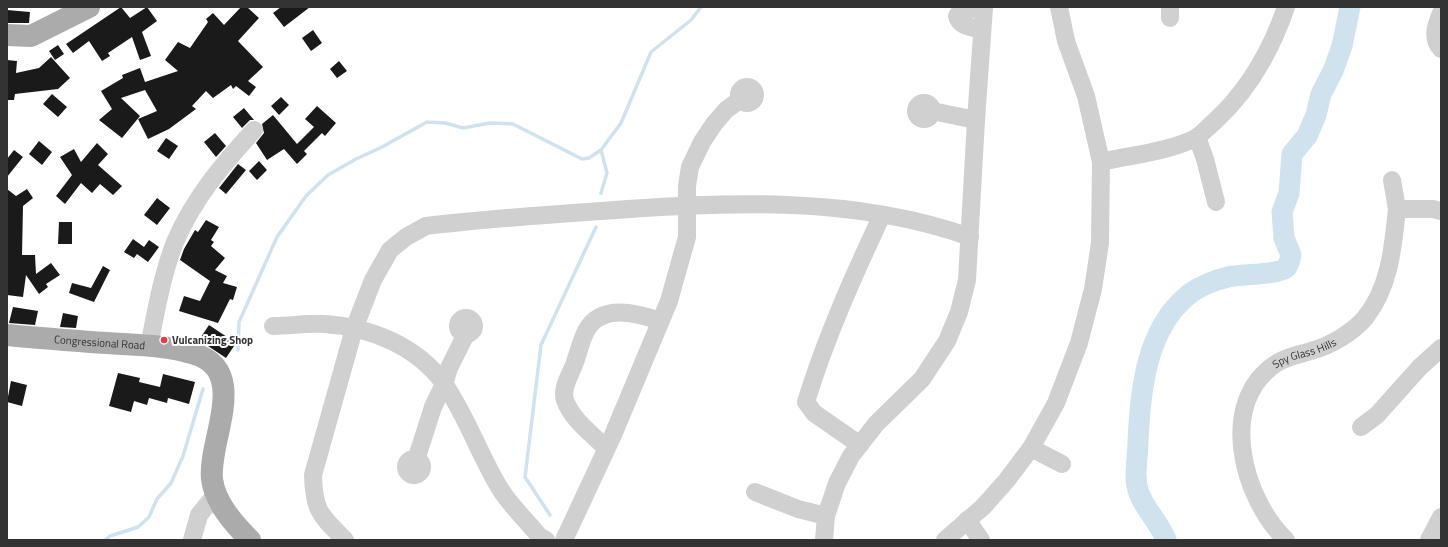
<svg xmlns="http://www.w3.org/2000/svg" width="1448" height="547" font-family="'Titillium Web',sans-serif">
<rect width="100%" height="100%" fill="#fff"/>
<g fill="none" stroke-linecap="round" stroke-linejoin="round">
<!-- stream -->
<path stroke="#cfe2ee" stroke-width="3.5" d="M601 150 607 173 601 193
M238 350 239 322 277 237 306 196 328 175 356 159 382 147 427 122 445 123 463 128 490 123 513 124 582 159 589 158 601 150 621 123 651 52 691 20 701 7
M550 515 525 477 541 345 596 227
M105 540 110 536 138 527 149 517 157 499 171 483 183 456 203 389"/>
<!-- river -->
<path stroke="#cfe2ee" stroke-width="21" d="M1166 540C1160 523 1145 510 1139 493 1133 477 1138 458 1138 442 1140 392 1146 330 1187 296 1197 287 1215 280 1228 277 1241 274 1280 275 1287 267 1289 264 1290 259 1291 255L1284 238 1282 212 1289 193 1292 154 1307 136 1316 115 1321 94 1333 71 1342 46 1350 7"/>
</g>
<!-- building -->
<path fill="#1a1a1a" d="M121 7 130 18 147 7 157 21 142 32 151 56 140 60 132 37 108 53 110 56 102 61 89 41 73 53 66 44Z
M241 7H247L259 18 238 41 263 67 248 81 256 87 249 96 236 86 233 89 231 85 213 98 206 91 192 106 196 109 169 129 148 139 138 119 157 111 145 90 121 98 140 116 122 138 99 120 112 109 101 91 123 78 122 75 140 68 145 82 178 71 165 60 178 42 190 48 208 22 206 19 213 13 224 25Z
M281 7H310L284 27 273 13Z
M7 10 30 12 29 23H7Z
M313 30 322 43 311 51 302 38Z
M58 45 64 54 55 60 49 51Z
M51 57 70 78 58 89 15 94 14 100H7V60L17 61 16 73 39 68Z
M339 61 347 71 337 78 330 69Z
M52 94 67 107 58 117 43 104Z
M281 97 289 105 279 115 271 106Z
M317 106 336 123 325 136 322 133 304 151 307 154 297 164 284 149 267 160 256 143 264 133 262 124 273 115 297 144 314 127 305 119Z
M244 108 254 120H250L242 128 233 117Z
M215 133 226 146 216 157 204 142Z
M166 138 178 146 169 159 157 151Z
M39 141 52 152 42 165 29 154Z
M97 143 108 154 98 165 122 186 113 195 100 184 92 193 81 183 65 204 56 196 72 175 60 157 74 149 81 162Z
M14 150 23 157 7 177V159Z
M259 161 267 170 257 180 249 171Z
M238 164 246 170 226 194 219 188Z
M7 189 16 196 27 189 33 198 23 206 22 255H35L36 274 51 263 60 275 46 284 48 287 39 294 26 275 23 297 7 295Z
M157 198 170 208 157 225 144 215Z
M206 220 219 227 211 240 214 242 211 246 225 258 215 270 227 276 223 283 237 287 233 300 230 299 218 323 179 311 184 296 200 301 210 281 180 260 184 249 195 230 198 232Z
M59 222H72V244H58Z
M133 239 144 247 149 240 159 247 148 262 137 254 134 258 124 252Z
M103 266 110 270 94 302 69 293 72 283 91 288Z
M13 307 38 311 35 325 9 323Z
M63 313 78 316 76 328 60 327Z
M209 325 236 343 226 358 199 340Z
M118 373 140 378 139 382 160 387 163 374 195 382 189 404 168 398 167 403 149 398 147 405 134 401 131 412 109 406Z
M11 381 27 385 22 406 7 402Z"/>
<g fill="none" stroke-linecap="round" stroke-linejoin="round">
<!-- minor -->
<g stroke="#d0d0d0" stroke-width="18">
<path d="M1441 13C1436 25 1431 38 1441 49"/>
<path d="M1170 18V7"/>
<path d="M982 30C973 27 959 27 957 16L962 9H984"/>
<circle cx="747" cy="95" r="8"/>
<circle cx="924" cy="111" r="8"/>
<path d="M932 111 976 120"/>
<path d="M1197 137 1205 159 1216 202"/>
<path d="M1101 162C1132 155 1167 152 1196 138 1202 134 1208 127 1214 122 1249 90 1271 51 1286 7"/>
<path d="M1392 180 1397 209"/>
<circle cx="466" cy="326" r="8"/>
<path d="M273 326C290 326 308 323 324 324 370 327 418 346 445 385 467 417 479 454 499 487 509 504 526 520 539 536L546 540"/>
<path d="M149 346C156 312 162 275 175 242 194 198 222 165 254 130"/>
<path d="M1361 427 1377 415 1420 367 1441 348"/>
<path d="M860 445 814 413 806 402C826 337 853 277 882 215"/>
<path d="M606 448C592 434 572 420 565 400 561 389 570 375 574 365 578 354 581 341 586 331 601 303 637 313 660 321"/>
<path d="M1031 448 1062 464"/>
<circle cx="414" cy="467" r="8"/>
<path d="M416 460 433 407 444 384 449 368 466 334"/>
<path d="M755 492 798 509 826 516"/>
<path d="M967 520 981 540"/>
<path d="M192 540 199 515 216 494"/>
<path d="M345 540C320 515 314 511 313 475L354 329 373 280 390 250 406 237 426 226C484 219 543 215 601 211 722 202 853 195 970 237"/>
<path d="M564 540 613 435 669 301 687 237V186L690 167 702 142 714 124 726 110 741 99"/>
<path d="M824 540 826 516 837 483 851 456 876 424 922 379 947 341 959 312 967 280 976 120 984 7"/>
<path d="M945 540 983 507 1007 480 1031 448 1056 403 1079 343 1093 289 1100 243 1101 162 1086 96 1066 41 1059 7"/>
<path id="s1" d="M1286 540C1243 499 1216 402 1277 363 1289 356 1298 355 1311 351 1330 346 1352 333 1365 318 1390 287 1393 247 1397 209H1433L1441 211"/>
<path d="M1429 540 1441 517"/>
</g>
<!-- major -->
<g stroke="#ababab" stroke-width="22">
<path d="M7 35 31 36 89 7"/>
<path id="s2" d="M7 335C40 338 74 341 107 343 136 345 167 345 195 354 250 372 208 440 212 479 215 503 234 524 250 540"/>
</g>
</g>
<!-- markers -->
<circle fill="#e63946" stroke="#fff" stroke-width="1.5" cx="164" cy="340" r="4"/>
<g text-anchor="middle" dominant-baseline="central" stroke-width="4" stroke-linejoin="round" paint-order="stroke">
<!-- poi labels -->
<g font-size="11" font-weight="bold" fill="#333" stroke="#fff" text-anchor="start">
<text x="172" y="340">Vulcanizing Shop</text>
</g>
<!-- street labels -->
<g font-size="11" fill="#333" stroke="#fff">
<text stroke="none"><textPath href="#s2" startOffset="93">Congressional Road</textPath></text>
<text stroke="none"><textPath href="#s1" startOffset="230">Spy Glass Hills</textPath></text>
</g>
</g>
<!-- border -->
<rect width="1448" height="547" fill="none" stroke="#333333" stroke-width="16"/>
</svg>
